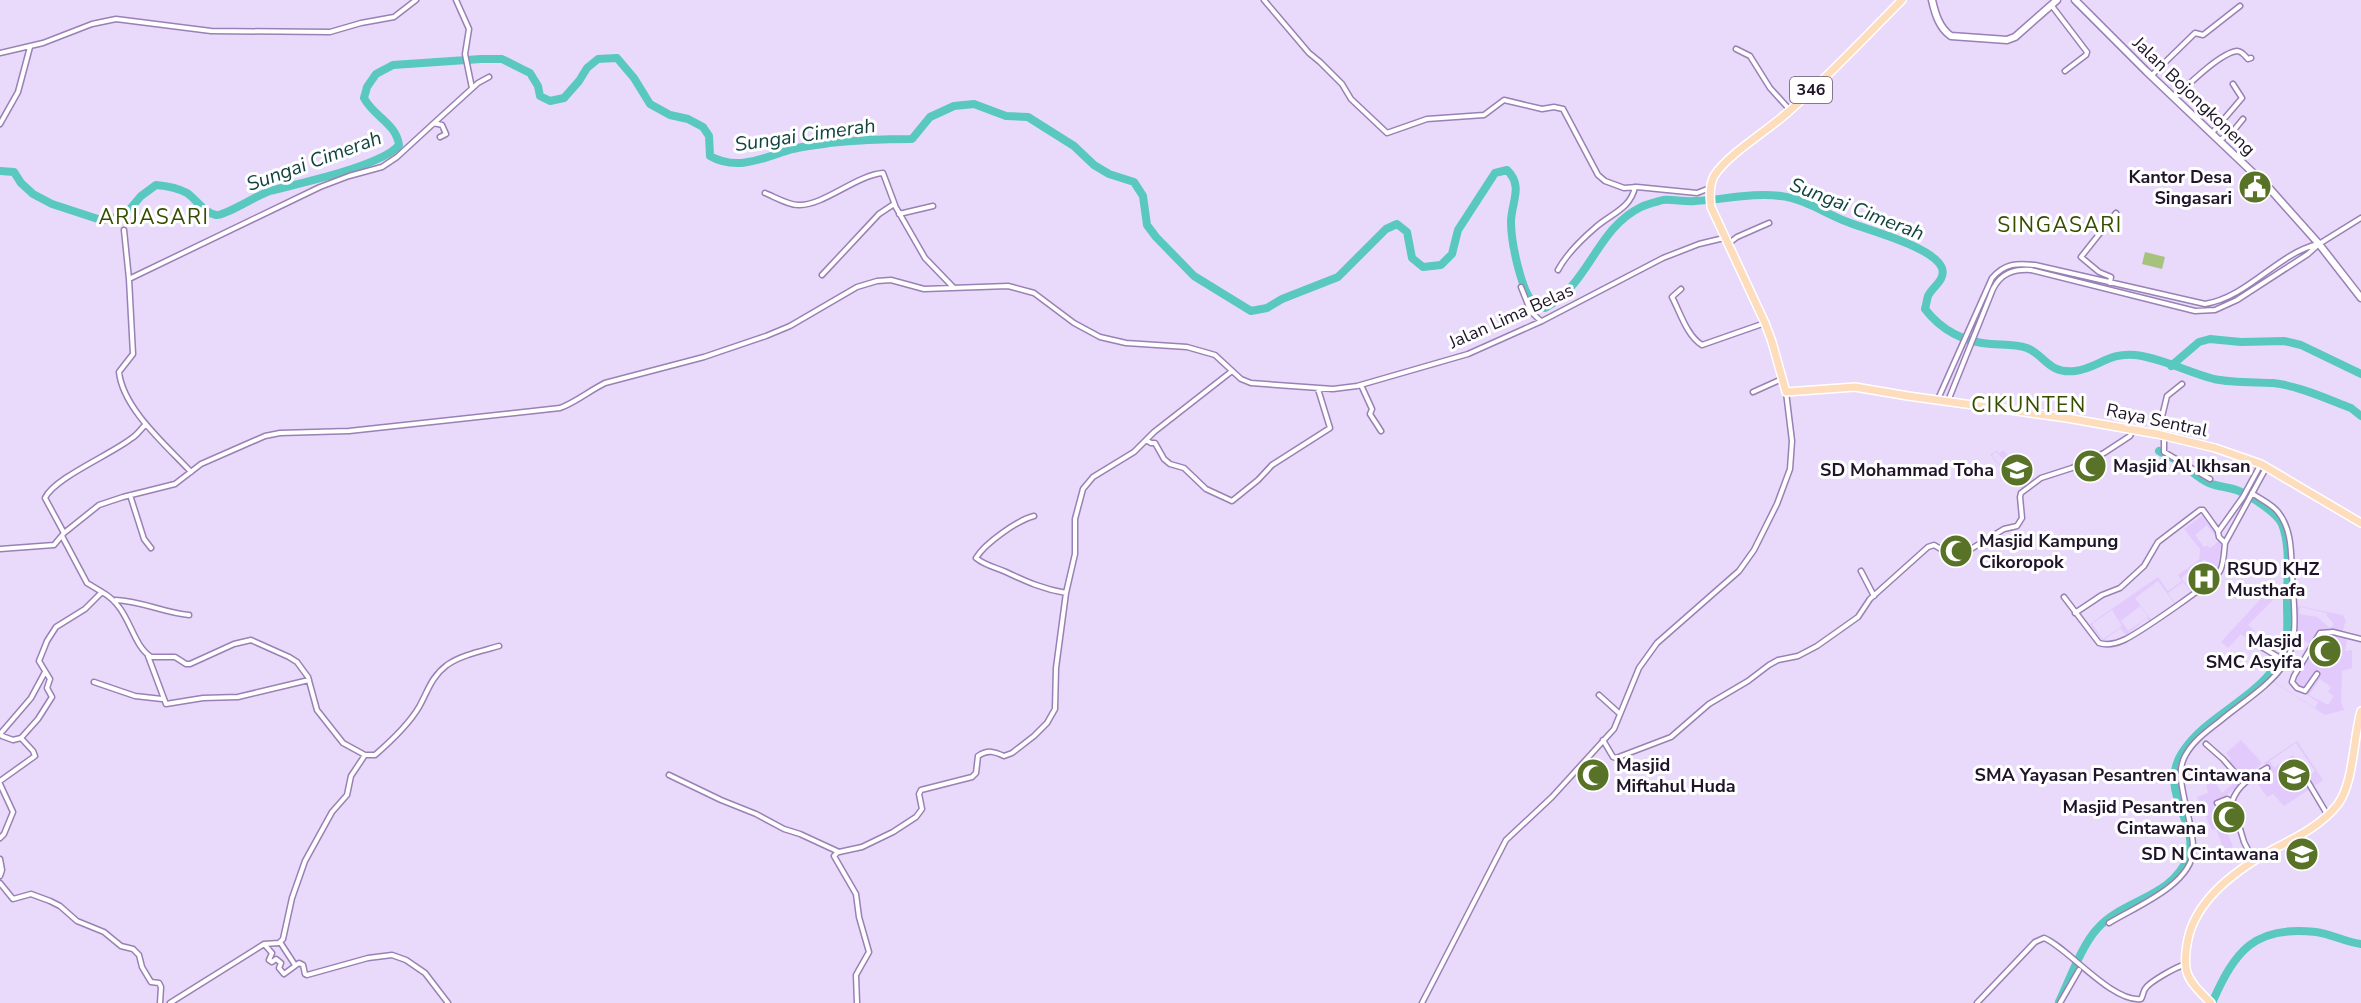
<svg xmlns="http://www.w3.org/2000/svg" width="2361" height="1003" font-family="'Nunito Sans',sans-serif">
<rect width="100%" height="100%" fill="#e9d9fb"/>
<!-- built -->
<path fill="#e2cafd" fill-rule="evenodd" d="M1996 450 1999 454 2003 450 2012 459 2016 455 2035 479 2022 490 1990 455ZM1995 451 2022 479 2018 483 1992 456Z
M2202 516 2221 541 2222 547 2216 571 2190 594 2151 623 2147 618 2126 635 2120 628 2103 641 2090 624 2158 577 2168 591 2182 581 2178 575 2199 560 2200 549 2184 529ZM2207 525 2219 541 2210 548 2207 545 2204 547 2195 535ZM2205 559 2213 570 2189 588 2181 578ZM2158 581 2174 603 2151 620 2135 598ZM2183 582 2191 592 2175 603 2168 593ZM2140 606 2148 617 2128 631 2121 621ZM2112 610 2122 626 2103 639 2092 624Z
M2267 592 2274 599 2248 625 2255 631 2247 639 2241 634 2228 648 2221 642Z
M2298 606 2343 615 2346 621 2341 635 2347 638 2345 651 2352 650V668L2342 671 2341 702 2344 710 2325 715 2273 682 2294 647ZM2300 607 2327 613V616L2334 624 2330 628 2317 617 2299 614ZM2302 639 2312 645 2288 682 2318 702 2315 708 2274 682ZM2320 679 2331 687 2328 692 2334 696 2328 705 2309 695Z
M2241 740 2262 763 2226 796 2238 821 2225 826 2233 847 2224 850 2216 829 2212 830 2197 797 2208 793 2206 785 2215 782 2222 793 2240 777 2228 762 2231 759 2226 753Z
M2297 741 2323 780 2284 806 2273 794 2267 797 2253 777 2267 769 2264 763ZM2296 743 2315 771 2308 777 2293 755 2274 768 2270 761Z"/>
<!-- park -->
<path fill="#a6c27d" d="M2145 252 2165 257 2162 269 2142 264Z"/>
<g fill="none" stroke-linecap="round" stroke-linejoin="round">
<!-- river -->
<path stroke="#59c8be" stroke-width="8" d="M0 171 14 172 21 183 33 194 52 204 101 220 124 216 141 196 156 185C167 186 178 188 187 193 197 200 204 213 216 215 225 216 257 195 270 191 300 183 382 166 399 145 396 123 373 116 364 98L367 87 376 74 393 65 481 59H502L530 73 538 86 540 96 550 101 564 98 579 81 587 68 598 59 617 58 634 78 650 104 670 115 688 119 703 127 709 136 710 156C738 172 765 157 793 149 805 146 818 145 829 143 857 140 884 139 912 139L930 117 954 106 974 104 1006 116 1028 117 1074 146 1094 165 1109 174 1134 182 1143 196 1147 225 1156 237 1194 276 1251 311 1267 308 1282 299 1338 277 1386 229 1397 224 1407 232 1412 258 1423 267 1441 265 1452 254 1458 230 1495 173 1507 170C1524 186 1511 203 1511 222 1511 240 1521 295 1536 305 1539 307 1542 307 1545 308 1589 285 1596 229 1641 207 1647 204 1656 202 1663 200 1673 199 1684 202 1695 201 1722 200 1753 192 1781 196 1804 199 1823 212 1845 221 1866 230 1933 246 1942 268 1946 280 1932 287 1928 296 1927 300 1926 305 1925 309 1942 331 1963 342 1991 344 2003 345 2015 344 2027 348 2045 355 2048 374 2075 371 2098 368 2109 352 2135 355 2162 358 2187 372 2214 379 2233 383 2253 382 2273 383 2299 386 2327 399 2351 408L2361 416
M2171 366 2199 342 2210 339 2241 342 2284 341 2301 345 2361 374
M2059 1002C2069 981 2082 945 2097 929 2123 899 2172 898 2188 857 2201 825 2157 792 2182 753 2203 720 2242 705 2267 677 2292 649 2287 636 2287 601 2287 577 2291 547 2282 524 2277 513 2251 496 2239 491 2230 487 2218 487 2209 483 2197 478 2189 468 2179 462 2173 457 2166 456 2159 451
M2212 1003C2235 951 2254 925 2316 932 2331 934 2345 942 2361 944"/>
<!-- minor casing -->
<g stroke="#9a80b5" stroke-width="7">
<path id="minor" d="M456 0 469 29 465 54 472 88
M1264 0 1309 53 1320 62 1342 84 1351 99 1387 133 1427 119 1484 115 1504 100 1542 109 1554 107 1563 109 1598 175 1605 181 1624 188 1637 187 1697 193 1710 188
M2052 6 2087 52 2086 55 2065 71
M1736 49 1750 56 1770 88 1790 110
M0 53 43 43 92 24 116 19 211 31 330 32 361 23 394 17 416 0
M2151 76 2195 33 2203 35 2240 6
M2175 97C2188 85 2220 53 2237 51 2242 51 2245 56 2248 59L2251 58
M434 123 478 83 489 77
M0 124 18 92 30 47
M2212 133 2242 98 2233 84
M2220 140 2234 130 2243 119
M765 193C775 197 790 206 800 205 824 205 857 175 883 173L895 205
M899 214 933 206
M124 230 129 279
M1728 244 1737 237 1769 223
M1558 270C1567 253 1582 239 1596 227 1611 214 1631 208 1635 187
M822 275 879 214 894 204 925 258 953 287
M2110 283 2111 277 2099 272 2081 257 2116 213
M1521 287 1531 312 1541 321
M1681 289 1672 297C1680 312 1687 336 1702 345L1765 323
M1361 385 1372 409 1370 414 1381 431
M1753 392 1782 379
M1938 399 1992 278C2005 263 2017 263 2035 265L2205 304C2248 297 2277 254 2318 244
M1948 401 1993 289C2001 273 2014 269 2031 270L2195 311 2215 310 2237 300 2308 254 2319 244 2361 218
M2158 433 2167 396 2182 384
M2164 436V452L2210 479
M1146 440 1151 443H1155L1164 459 1170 464 1184 468 1206 489 1232 501 1258 480 1272 465 1330 428 1318 389
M191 472C167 446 123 409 119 372L133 354 129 279 320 187 349 176 382 167 397 157 434 123 442 125 446 134 440 137
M130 495 144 539 151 548
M1034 516C1018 520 985 543 976 558 986 566 995 567 1006 572 1027 582 1043 589 1066 593
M64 533 45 498C54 478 112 454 132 438 137 435 141 429 145 425
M62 536 87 583 102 592
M2225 543 2266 468
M0 549 54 545 64 533 99 505 123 497 175 484 201 464 265 436 280 433 349 431 560 408C576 402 589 391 605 383L704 357 766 336 790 326 857 287 877 281 891 280 924 289 1008 286 1034 293 1074 323 1100 337 1126 343 1187 347 1215 355 1241 379 1251 383 1333 389 1357 386 1468 354 1542 321 1663 258 1699 244 1724 238
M1861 571 1874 596
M2064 597 2099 643C2108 646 2118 643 2126 639 2141 631 2213 583 2220 571 2224 563 2224 552 2225 543L2219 537 2218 532 2243 497 2261 464
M116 600C142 601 164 613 189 615
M2075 613 2102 595 2120 588 2144 566 2158 542 2200 510H2203L2218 531
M2251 637 2260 646 2285 661
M148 656 166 704 203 698 238 697 309 680
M2317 674 2305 691 2297 688 2292 682 2294 676 2320 633 2333 632 2361 639
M94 682 135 696 162 699
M1599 695 1620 714
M21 738 13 740 2 736 1 733 31 698 45 672
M1603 740 1613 757 1616 758 1671 737 1709 704 1748 681 1769 665 1778 660 1798 656 1817 646 1858 617 1870 599 1928 547 1934 545 1956 558 2004 529 2017 526 2022 518 2020 497 2021 493 2041 478 2072 468 2104 453 2130 436 2133 429
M2206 744 2223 759 2244 783
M2299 767 2327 814
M669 775 721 800 756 814 784 829 800 834 839 852 862 847 893 832 916 817 922 809 919 794 921 790 972 777 976 773 978 756C988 749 995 752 1004 756L1012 753 1034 736 1047 723 1055 709 1056 668 1066 593 1075 554V519L1083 489 1093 477 1134 452 1154 432 1232 371
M0 781 35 756 33 751 21 738 38 719 52 697 47 688 50 679 39 661 47 641 56 627 85 609 102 592C131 608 130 643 151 657H175L186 664H190L234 644 251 640 289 657 297 662 308 677 317 710 343 743 365 755H375C390 742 409 724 419 707 428 691 431 677 447 665 461 655 482 651 499 646
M0 784 13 812 4 834 0 838
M2232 802C2237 785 2253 776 2267 768
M2217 803 2227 799 2232 802 2244 842 2253 860
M838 852 834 856 856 894 859 917 869 952 856 975 857 1003
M0 859 2 870 0 876
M0 883 13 899 31 894 50 901 60 906 77 921 104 932 121 946 133 949 139 955 142 967 151 982 159 983 161 987 160 1003
M2109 923C2135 907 2191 885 2193 851 2194 833 2187 814 2184 797 2181 783 2178 769 2185 756 2193 741 2207 731 2220 721 2241 703 2269 687 2285 663 2300 638 2293 601 2292 573 2291 553 2292 529 2278 512 2272 504 2260 499 2252 493
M280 942 295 965
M264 944 279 943 283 939 292 898 305 861 332 812 347 795 351 776 365 755
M170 1003 264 944 272 953 269 960 272 962 276 959 281 963 279 968 284 974 299 963 303 965 305 974 307 975 368 958 392 955 406 960 425 973 448 1003
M1422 1003 1506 840 1552 797 1614 729 1639 668 1657 643 1739 571 1754 550 1777 504 1790 469 1792 441 1786 392
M1977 1003 2035 942 2044 938C2066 946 2112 1003 2141 999 2143 996 2143 992 2145 989 2149 982 2176 967 2184 965
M2060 1003 2079 970"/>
</g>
<!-- secondary casing -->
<g stroke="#9a80b5" stroke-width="9">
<path id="secondary" d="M1932 0C1935 13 1939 28 1951 36L2007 40 2015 37 2057 0
M2075 0 2146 71 2270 189 2319 244 2361 298"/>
</g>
<!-- primary casing -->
<g stroke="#fff" stroke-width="10">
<path id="primary" d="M1902 0C1864 38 1827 78 1787 113 1767 131 1728 154 1714 176 1709 186 1710 196 1711 207L1765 323 1772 342 1786 392 1855 387 1908 396 2067 418 2157 434 2215 448 2261 464 2361 523
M2211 1003C2187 979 2181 973 2188 939 2197 897 2239 868 2274 849 2297 837 2322 825 2338 804 2354 782 2353 739 2361 711"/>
</g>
<!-- minor -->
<use href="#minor" stroke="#fff" stroke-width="4"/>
<!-- secondary -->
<use href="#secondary" stroke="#fff" stroke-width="6"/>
<!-- primary -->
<use href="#primary" stroke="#fdddbc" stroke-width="7"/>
</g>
<!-- icons -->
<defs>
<g id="civic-disc" transform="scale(1.725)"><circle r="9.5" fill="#587327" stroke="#fff"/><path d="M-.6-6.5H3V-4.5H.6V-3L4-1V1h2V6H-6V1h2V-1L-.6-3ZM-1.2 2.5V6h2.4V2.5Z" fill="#fff"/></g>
<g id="mosque-disc" transform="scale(1.725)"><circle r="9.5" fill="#587327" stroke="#fff"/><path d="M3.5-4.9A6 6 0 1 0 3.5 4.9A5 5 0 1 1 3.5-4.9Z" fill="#fff"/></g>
<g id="school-disc" transform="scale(1.725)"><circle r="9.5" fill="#587327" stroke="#fff"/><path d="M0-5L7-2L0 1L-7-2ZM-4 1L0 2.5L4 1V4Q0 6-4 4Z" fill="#fff"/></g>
<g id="hospital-disc" transform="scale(1.725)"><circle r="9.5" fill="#587327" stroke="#fff"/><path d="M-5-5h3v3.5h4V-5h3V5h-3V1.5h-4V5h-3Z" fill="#fff"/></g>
</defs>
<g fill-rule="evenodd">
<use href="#civic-disc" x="2255" y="187"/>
<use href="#mosque-disc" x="2090" y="466"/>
<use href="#school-disc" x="2017" y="470"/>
<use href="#mosque-disc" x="1956" y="551"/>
<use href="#hospital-disc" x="2204" y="579"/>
<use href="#mosque-disc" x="2325" y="651"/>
<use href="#mosque-disc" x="1593" y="775"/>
<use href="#school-disc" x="2294" y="775"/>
<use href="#mosque-disc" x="2229" y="817"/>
<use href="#school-disc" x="2302" y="854"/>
</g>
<g text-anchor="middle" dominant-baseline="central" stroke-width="6" stroke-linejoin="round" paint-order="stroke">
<!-- shield labels -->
<rect fill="#fff" stroke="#625a69" stroke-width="1.5" x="1790" y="77" width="42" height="26" rx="4.5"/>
<g font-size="16" font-weight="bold" fill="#1f1429">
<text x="1811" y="90">346</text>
</g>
<!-- street labels -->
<g font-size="18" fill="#1f1429" stroke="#fff">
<text transform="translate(2194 96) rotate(44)">Jalan Bojongkoneng</text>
<text transform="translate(1511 316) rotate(-24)">Jalan Lima Belas</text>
<text transform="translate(2157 420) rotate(12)">Raya Sentral</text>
</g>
<!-- poi labels -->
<g font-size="18" font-weight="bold" fill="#1f1429" stroke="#fff" text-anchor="end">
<text x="2232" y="177">Kantor Desa<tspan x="2232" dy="21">Singasari</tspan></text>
<text x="2113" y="466" text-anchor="start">Masjid Al Ikhsan</text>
<text x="1994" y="470">SD Mohammad Toha</text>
<text x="1979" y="541" text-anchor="start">Masjid Kampung<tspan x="1979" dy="21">Cikoropok</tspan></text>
<text x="2227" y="569" text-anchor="start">RSUD KHZ<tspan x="2227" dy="21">Musthafa</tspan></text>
<text x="2302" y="641">Masjid<tspan x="2302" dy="21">SMC Asyifa</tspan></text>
<text x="1616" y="765" text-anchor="start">Masjid<tspan x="1616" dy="21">Miftahul Huda</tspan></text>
<text x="2271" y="775">SMA Yayasan Pesantren Cintawana</text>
<text x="2206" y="807">Masjid Pesantren<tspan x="2206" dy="21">Cintawana</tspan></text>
<text x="2279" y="854">SD N Cintawana</text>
</g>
<!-- water labels -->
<g font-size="20" font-style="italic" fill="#11443f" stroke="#fff">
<text transform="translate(805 135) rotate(-8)">Sungai Cimerah</text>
<text transform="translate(314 161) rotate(-20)">Sungai Cimerah</text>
<text transform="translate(1857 209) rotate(21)">Sungai Cimerah</text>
</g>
<!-- quarter labels -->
<g font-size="21" letter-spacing="1.5" fill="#364d00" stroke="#fff">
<text x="154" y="217">ARJASARI</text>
<text x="2060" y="225">SINGASARI</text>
<text x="2029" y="405">CIKUNTEN</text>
</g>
</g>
</svg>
